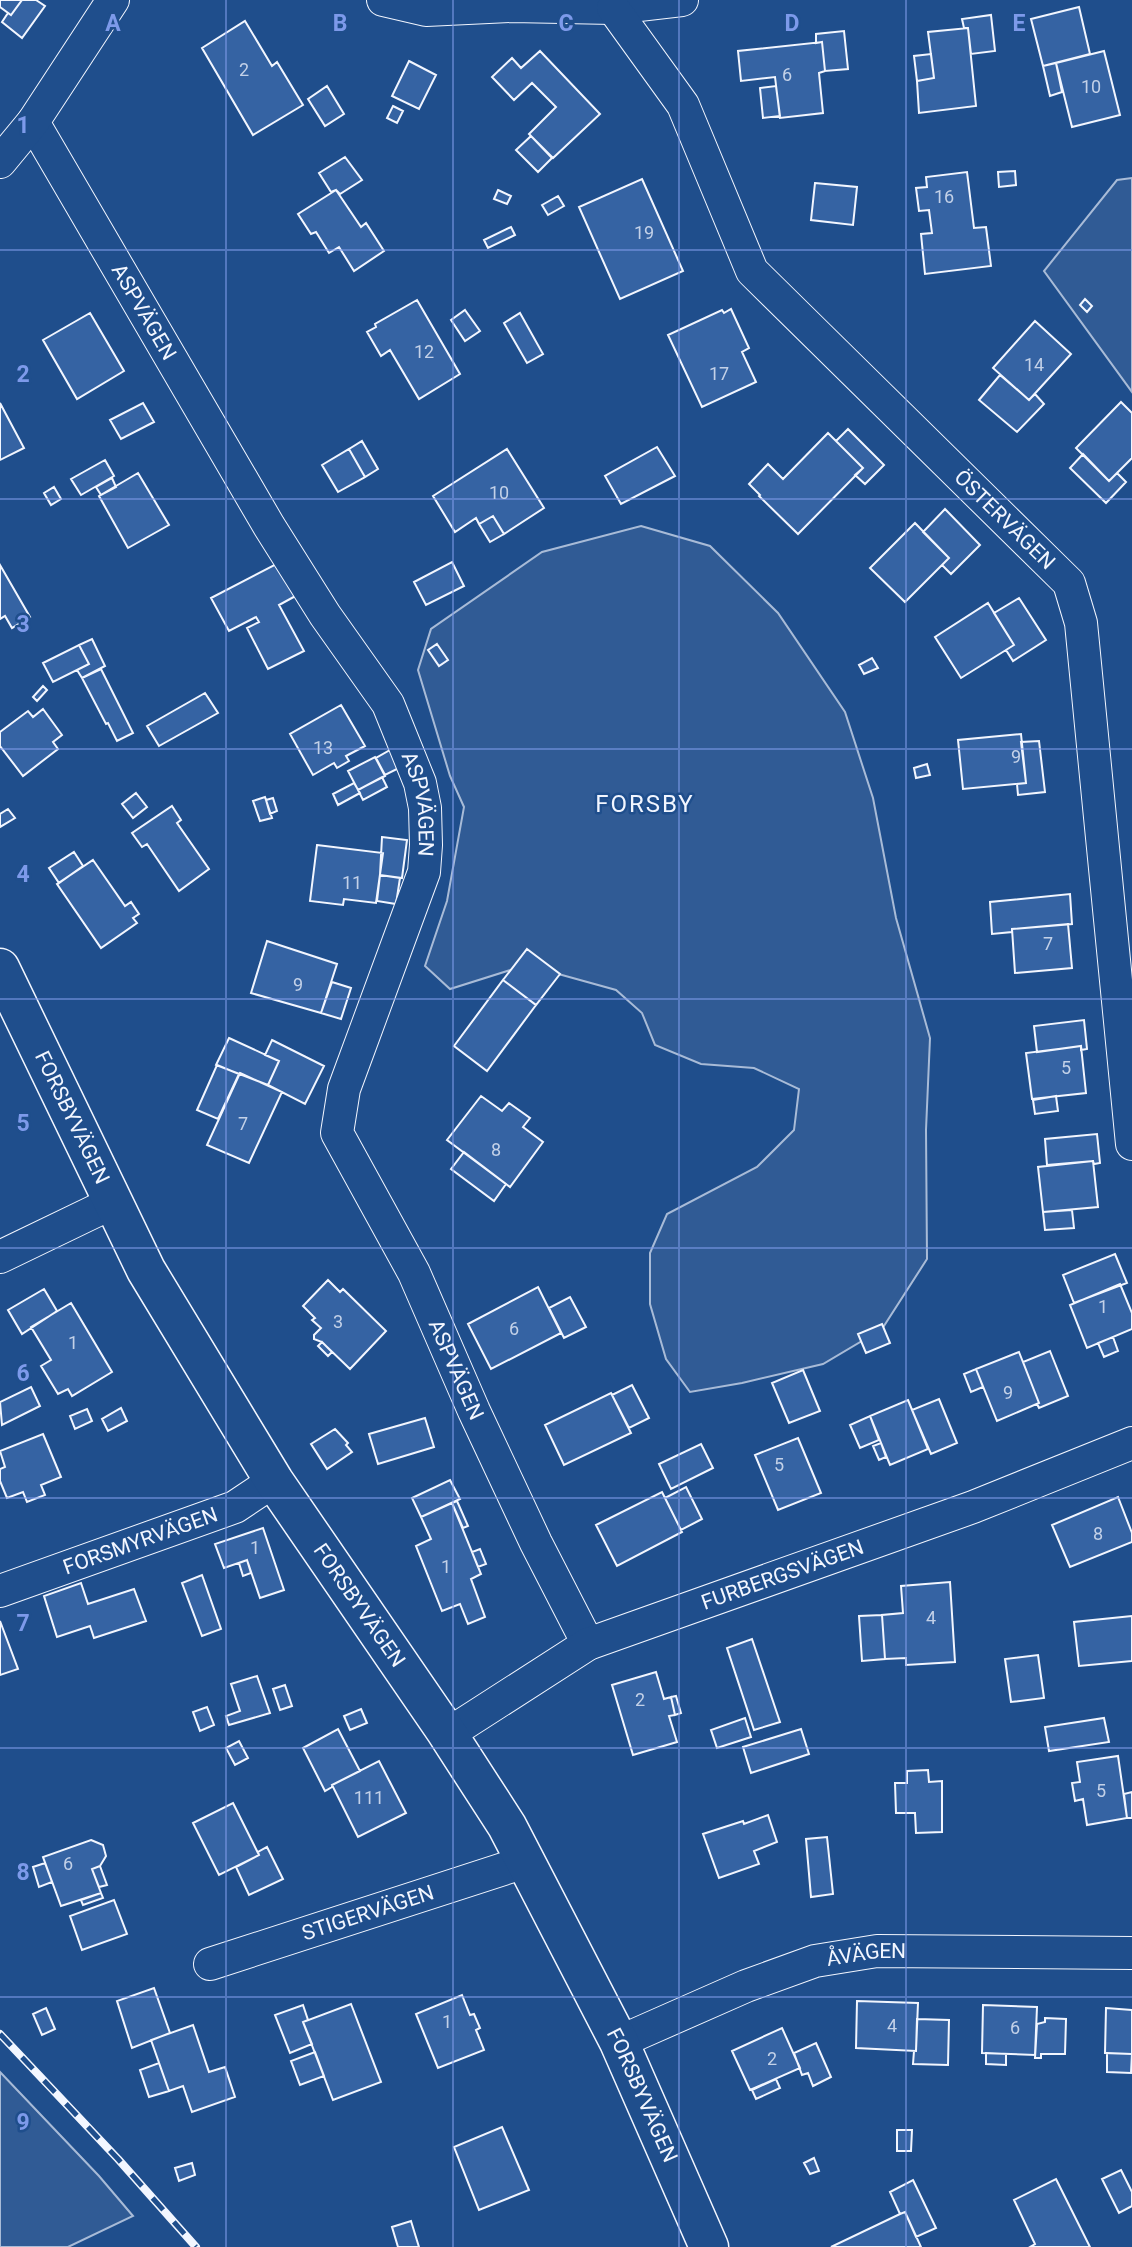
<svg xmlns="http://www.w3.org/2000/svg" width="1132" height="2247" font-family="Roboto,sans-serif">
<rect width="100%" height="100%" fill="#1f4e8c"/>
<!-- built -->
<path fill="#305b95" stroke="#a8bbd7" stroke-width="2" d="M1132 178V392L1044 271 1117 180Z
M641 526 710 546 778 613 845 712 873 798 896 918 930 1038 926 1130 927 1259 882 1329 823 1364 742 1383 690 1392 666 1359 650 1304V1253L667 1214 757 1167 794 1130 799 1089 754 1068 701 1064 655 1045 642 1013 616 990 562 975 520 967 450 989 425 966 447 901 464 807 450 776 418 670 431 629 542 552Z
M0 2072 99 2176 133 2216 68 2247H0Z"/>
<!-- building -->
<path fill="#3563a3" stroke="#f2f6ff" stroke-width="2" d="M0 0H22L11 15 0 7Z
M22 0H36L45 6 22 38 2 22 8 13 11 15Z
M1079 7 1090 54 1043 66 1031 19Z
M991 15 995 51 971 54 968 28H964L962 19Z
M245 21 272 66 277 62 303 105 253 135 202 48Z
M968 28 976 106 919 113 917 81 934 78 928 32Z
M844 31 848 69 825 71 822 42 816 43V34Z
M822 42 825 71 819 73 823 113 780 118 775 77 741 81 738 51Z
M540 51 600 114 553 158 529 134 556 107 532 83 514 100 492 77 512 58 521 68Z
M1104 51 1120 115 1072 127 1056 63Z
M931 54 934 78 917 81 914 56Z
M409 61 436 75 419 109 392 96Z
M1056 63 1062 92 1050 96 1043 66Z
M327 86 344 114 325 126 308 99Z
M776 86 780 116 763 118 760 88Z
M393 106 403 111 397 123 387 118Z
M531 136 552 158 538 172 516 150Z
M345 157 362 180 340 194 336 190 331 192 319 173Z
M1015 171 1016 185 999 187 998 172Z
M967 172 974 228 986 227 991 266 925 274 921 234 932 233 929 210 919 211 916 188 927 187 926 177Z
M642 179 683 271 620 299 579 207Z
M815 183 857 187 853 225 811 220Z
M336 190 361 227 366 223 384 251 354 271 339 247 329 253 316 232 311 234 298 214Z
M498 190 511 196 507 204 494 199Z
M558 196 564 206 548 215 542 205Z
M511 227 515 235 488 248 484 240Z
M1085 299 1092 306 1087 312 1080 305Z
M417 300 460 374 419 399 390 350 381 356 367 332 376 327 375 324Z
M731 309 749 348 742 352 756 382 702 407 668 335 722 310 724 313Z
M465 310 480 331 465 341 451 320Z
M90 313 124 371 77 399 43 340Z
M520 313 543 354 527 363 504 323Z
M1035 321 1071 354 1029 400 993 368Z
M1000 375 1029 400 1035 394 1044 404 1017 432 979 400Z
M1121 402 1132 413V458L1109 481 1076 448Z
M0 403 24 448 0 460Z
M143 403 154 422 121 439 110 420Z
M848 429 884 465 865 484 855 475 863 468 836 441Z
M828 433 863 468 798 534 759 496 760 495 749 484 768 464 783 479Z
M362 441 378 469 365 477 349 449Z
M657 447 675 476 621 504 605 476Z
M349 449 365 477 338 492 322 465Z
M507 449 544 508 504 534 493 516 479 524 476 518 455 532 433 496Z
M1083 454 1109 481 1117 473 1126 482 1106 503 1070 468Z
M105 460 114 476 81 495 71 479Z
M138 473 169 525 128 548 99 496Z
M112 478 116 487 101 495 96 487Z
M54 487 61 499 51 505 44 493Z
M945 509 980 545 951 574 942 565 949 558 923 532Z
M493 516 504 534 490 542 479 524Z
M915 523 949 558 905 602 870 568Z
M284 560 301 593 279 605 304 651 268 669 247 628 259 622 256 617 229 631 211 598Z
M452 562 464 586 426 605 414 582Z
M0 565 30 617 12 628 5 616 0 619Z
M1019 598 1046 640 1013 661 1006 650 1014 645 994 613Z
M988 603 1014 645 961 678 935 637Z
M92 639 105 666 82 678 77 670 89 664 79 645Z
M437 644 448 660 439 666 428 650Z
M79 645 89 664 53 682 43 663Z
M872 658 878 668 864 674 859 665Z
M101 669 133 733 117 741 108 723 106 724 82 678Z
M43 686 47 690 37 701 33 697Z
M205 693 218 713 159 746 147 726Z
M341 705 365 746 346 756 349 761 337 768 334 763 313 775 290 734Z
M43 709 62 735 53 742 58 749 23 776 0 746V732L28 711 33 717Z
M1021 734 1026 783 963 789 958 740Z
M1039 741 1045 792 1018 795 1017 784 1026 783 1021 742Z
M397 746 407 764 385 775 376 758Z
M375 757 385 776 358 790 348 771Z
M927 764 930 775 916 778 914 768Z
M382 777 387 787 363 800 358 790Z
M354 783 360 793 338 805 333 794Z
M136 793 147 807 133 818 122 804Z
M265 797 272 818 260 821 253 801Z
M273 798 277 811 270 814 266 800Z
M172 806 181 820 177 823 209 869 179 891 147 844 142 847 132 833Z
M8 809 15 818 0 827V814Z
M382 837 407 840 402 878 380 875Z
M317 845 383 853 376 903 344 899 343 905 310 901Z
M74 852 83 866 59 883 49 868Z
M93 860 125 906 131 902 139 914 133 918 137 923 101 948 57 884Z
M380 875 400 878 396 904 377 901Z
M1070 894 1072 924 1012 929V932L992 934 990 902Z
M1068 924 1072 968 1015 973 1012 929Z
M267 941 337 964 321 1013 251 993Z
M527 949 560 974 536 1005 503 980Z
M503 980 536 1005 487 1071 454 1046Z
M332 982 351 988 341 1019 321 1013Z
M1084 1020 1087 1049 1081 1050V1046L1037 1052 1034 1026Z
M229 1038 279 1061 268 1085 216 1065Z
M272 1040 324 1066 305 1104 268 1085 279 1061 265 1055Z
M1081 1046 1086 1093 1032 1099 1026 1053Z
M217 1065 239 1074 218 1119 197 1110Z
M240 1073 282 1092 249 1163 207 1145Z
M481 1096 502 1111 509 1103 530 1118 523 1127 543 1142 510 1187 447 1140Z
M1056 1096 1058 1111 1035 1114 1033 1100Z
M1097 1134 1100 1163 1094 1164 1093 1161 1047 1165 1045 1139Z
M464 1152 506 1184 494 1201 451 1169Z
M1093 1161 1098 1207 1043 1212 1038 1167Z
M1072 1210 1074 1228 1045 1230 1043 1212Z
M1115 1254 1127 1283 1074 1303 1063 1275Z
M328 1280 340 1292 343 1289 386 1331 350 1369 322 1342 314 1339V1335L321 1328 312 1320 315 1318 303 1306Z
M1120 1284 1132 1313V1329L1087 1348 1070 1305Z
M538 1287 561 1333 491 1369 468 1324Z
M44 1289 57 1311 22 1334 8 1310Z
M570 1297 586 1327 564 1338 549 1308Z
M71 1303 112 1372 72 1396 68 1389 58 1394 41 1366 51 1360 31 1327Z
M882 1324 890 1343 866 1353 858 1334Z
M1113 1337 1118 1351 1104 1357 1098 1343Z
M322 1342 332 1352 328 1356 318 1346Z
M1050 1351 1068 1396 1039 1408 1037 1404 1039 1403 1023 1362Z
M1019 1352 1039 1403 997 1421 976 1369Z
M976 1369 983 1387 971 1392 964 1374Z
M803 1370 820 1411 789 1423 772 1383Z
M632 1385 649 1418 629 1428 612 1395Z
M31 1387 40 1406 2 1425 0 1402Z
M611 1393 631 1433 564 1465 545 1425Z
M939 1399 957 1443 931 1454 912 1410Z
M908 1400 928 1449 890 1465 870 1416Z
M121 1408 127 1421 108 1431 102 1419Z
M87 1409 92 1421 75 1429 70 1416Z
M870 1416 879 1440 860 1448 850 1425Z
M425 1418 434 1447 378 1464 369 1434Z
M335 1429 348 1443 346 1445 352 1452 327 1469 311 1444Z
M43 1434 61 1477 41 1485 45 1495 27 1502 23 1492 7 1498 0 1481V1469L5 1467 0 1451Z
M798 1438 821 1493 778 1510 755 1455Z
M881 1443 886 1457 879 1460 873 1446Z
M701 1444 713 1468 671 1489 659 1464Z
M450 1480 460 1499 421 1517 412 1498Z
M686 1487 702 1519 681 1530 665 1498Z
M662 1492 682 1532 617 1566 596 1525Z
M1118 1497 1132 1533V1542L1070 1567 1052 1525Z
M457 1501 468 1526 463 1528 452 1503Z
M452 1503 481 1574 471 1579 485 1617 468 1624 460 1604 442 1611 416 1546 431 1539 421 1517Z
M263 1528 284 1590 260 1598 247 1560 224 1568 215 1544Z
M480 1549 486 1564 478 1567 472 1552Z
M247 1560 251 1573 243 1576 239 1563Z
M202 1575 221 1629 202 1636 182 1583Z
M950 1582 955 1662 906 1665V1658L885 1659 882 1615 903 1613 901 1586Z
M81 1583 88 1604 134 1589 146 1621 94 1638 90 1626 57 1637 44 1596Z
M882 1615 885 1659 862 1661 859 1616Z
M1132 1616V1661L1079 1666 1074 1622Z
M0 1621 18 1669 0 1675Z
M752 1639 780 1722 754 1730 727 1648Z
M1038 1655 1044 1698 1011 1702 1005 1659Z
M656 1672 664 1699 671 1697 675 1715 669 1716 677 1742 633 1755 612 1685Z
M257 1676 270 1713 229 1725 226 1716 240 1711 231 1684Z
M285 1685 292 1706 280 1710 273 1689Z
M676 1696 681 1713 675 1715 671 1697Z
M207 1707 214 1725 200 1731 193 1712Z
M361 1709 367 1723 350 1730 344 1716Z
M745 1718 751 1737 717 1748 711 1730Z
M1104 1718 1109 1742 1049 1751 1045 1727Z
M338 1729 360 1771 332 1785V1787L325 1791 303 1748Z
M801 1729 809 1754 751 1773 743 1747Z
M239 1741 248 1758 235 1765 226 1748Z
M1118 1756 1127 1818 1087 1825 1083 1799 1075 1801 1072 1783 1080 1782 1077 1762Z
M379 1761 406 1813 358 1837 332 1785Z
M928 1770 929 1782 942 1781V1832L916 1833 915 1813H896L895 1783H907V1771Z
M1132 1792V1818H1127L1124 1794Z
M233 1803 259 1855 219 1875 193 1823Z
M768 1815 777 1842 754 1851 759 1864 719 1878 703 1834 743 1821 744 1824Z
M827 1837 833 1894 811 1897 806 1839Z
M91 1840 103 1845 106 1856 100 1866 92 1869 101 1893 61 1906 43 1857Z
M267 1847 283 1879 249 1895 236 1867 259 1855 258 1852Z
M45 1863 52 1882 39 1887 33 1867Z
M100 1866 107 1885 99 1887 92 1869Z
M101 1893 103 1898 83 1905 81 1900Z
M114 1900 127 1934 82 1950 70 1916Z
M154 1988 170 2033 132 2048 117 2001Z
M462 1995 470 2015 474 2014 480 2028 476 2030 484 2050 438 2068 416 2014Z
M857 2001 918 2003 916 2051 856 2048Z
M351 2004 381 2082 333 2100 303 2022Z
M303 2005 308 2020 303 2022 312 2044 290 2053 275 2015Z
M983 2005 1037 2007 1035 2055 982 2053Z
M46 2008 55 2029 42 2035 33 2014Z
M1106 2008 1132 2010V2054L1105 2053Z
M1045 2018 1066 2019 1065 2054H1041V2058H1035L1037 2024 1045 2022Z
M917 2019 949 2020 948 2065 913 2064 914 2051H916Z
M193 2025 209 2072 225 2067 235 2097 192 2112 183 2086 169 2091 151 2040Z
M782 2028 800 2068 750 2090 732 2051Z
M816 2043 831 2077 813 2086 808 2073 802 2075 794 2053Z
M315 2052 324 2076 300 2085 291 2061Z
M986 2053 1006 2054V2065L986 2064Z
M1107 2053 1132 2054 1131 2073 1107 2072Z
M159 2063 169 2091 149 2097 140 2070Z
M776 2079 780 2088 756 2099 752 2090Z
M502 2127 529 2190 479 2210 454 2147Z
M897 2130H912L911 2151H897Z
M814 2158 819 2171 810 2174 804 2163Z
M192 2163 195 2175 179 2181 175 2168Z
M1121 2170 1132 2192V2206L1119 2213 1102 2179Z
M1056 2179 1090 2247H1030L1035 2244 1014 2200Z
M913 2180 936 2228 916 2237 905 2212 900 2214 890 2192Z
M905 2212 921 2247H831L900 2214Z
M411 2221 419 2247H398L392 2227Z"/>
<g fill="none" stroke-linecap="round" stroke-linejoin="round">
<!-- street casing -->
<g stroke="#f2f6ff" stroke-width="34">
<g id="street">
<path d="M383 0 426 10 512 6 613 8 682 0"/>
<path id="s1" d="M613 8 683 105 752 271 1069 583 1081 623 1132 1144"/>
<path id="s2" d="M33 122 269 526 325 615 388 704 420 783 425 808 426 845 424 872 344 1089 337 1133 414 1273 474 1411 536 1543 588 1644"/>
<path d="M0 162 33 122 113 0"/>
<path d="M0 1257 114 1202"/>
<path id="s3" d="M0 1591 235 1507 274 1481"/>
<path id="s4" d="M445 1730 462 1725 588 1644 973 1507 1132 1443"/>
<path id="s5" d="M210 1964 525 1862"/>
<path id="s6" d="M619 2042 746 1986 815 1961 877 1951 1132 1953"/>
</g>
</g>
<!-- secondary casing -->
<g stroke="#f2f6ff" stroke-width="41">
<g id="secondary">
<path id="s7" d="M0 968 146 1270 274 1481 445 1730 507 1826 619 2042 709 2247"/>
</g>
</g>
<!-- street -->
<use href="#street" stroke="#1f4e8c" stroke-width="32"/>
<!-- secondary -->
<use href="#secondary" stroke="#1f4e8c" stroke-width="38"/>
<!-- rail casing -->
<g stroke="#f2f6ff" stroke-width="8">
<path id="rail" d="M0 2034 118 2159 196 2247"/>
</g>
<!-- rail -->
<use href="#rail" stroke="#1f4e8c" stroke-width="5" stroke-dasharray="16" stroke-linecap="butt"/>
</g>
<!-- grid -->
<path fill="none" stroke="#7d9aea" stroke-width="2" stroke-opacity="0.55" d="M226 0V2247M453 0V2247M679 0V2247M906 0V2247M0 250H1132M0 499H1132M0 749H1132M0 999H1132M0 1248H1132M0 1498H1132M0 1748H1132M0 1997H1132"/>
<g text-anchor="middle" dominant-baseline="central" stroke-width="5" stroke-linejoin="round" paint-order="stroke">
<!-- number labels -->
<g font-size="18" fill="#c3d1e8">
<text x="244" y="69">2</text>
<text x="787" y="74">6</text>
<text x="1091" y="86">10</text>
<text x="944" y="196">16</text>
<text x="644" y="232">19</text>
<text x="424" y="351">12</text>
<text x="1034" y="364">14</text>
<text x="719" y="373">17</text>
<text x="499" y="492">10</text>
<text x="323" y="747">13</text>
<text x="1016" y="756">9</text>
<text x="352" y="882">11</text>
<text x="1048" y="943">7</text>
<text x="298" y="984">9</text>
<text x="1066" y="1067">5</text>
<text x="243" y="1123">7</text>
<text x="496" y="1149">8</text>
<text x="1103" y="1306">1</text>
<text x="338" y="1321">3</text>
<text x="514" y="1328">6</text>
<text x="73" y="1342">1</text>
<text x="1008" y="1392">9</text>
<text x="779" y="1464">5</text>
<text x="1098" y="1533">8</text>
<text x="255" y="1547">1</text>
<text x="446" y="1566">1</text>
<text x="931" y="1617">4</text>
<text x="640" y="1699">2</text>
<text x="1101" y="1790">5</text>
<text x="369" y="1797">111</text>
<text x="68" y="1863">6</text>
<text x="447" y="2021">1</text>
<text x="892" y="2025">4</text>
<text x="1015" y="2027">6</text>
<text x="772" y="2058">2</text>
</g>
<!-- street labels -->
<g font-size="21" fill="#f2f6ff" stroke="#1f4e8c">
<text stroke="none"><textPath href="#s2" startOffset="220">ASPVÄGEN</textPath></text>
<text stroke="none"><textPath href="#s1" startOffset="654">ÖSTERVÄGEN</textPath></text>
<text stroke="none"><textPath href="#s2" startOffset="788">ASPVÄGEN</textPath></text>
<text stroke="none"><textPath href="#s7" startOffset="166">FORSBYVÄGEN</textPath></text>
<text stroke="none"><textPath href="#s2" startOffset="1398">ASPVÄGEN</textPath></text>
<text stroke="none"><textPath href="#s3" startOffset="149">FORSMYRVÄGEN</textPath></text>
<text stroke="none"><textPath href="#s4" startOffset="374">FURBERGSVÄGEN</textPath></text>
<text stroke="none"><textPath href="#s7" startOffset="733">FORSBYVÄGEN</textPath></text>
<text stroke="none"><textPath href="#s5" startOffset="166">STIGERVÄGEN</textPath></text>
<text stroke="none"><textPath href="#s6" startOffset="264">ÅVÄGEN</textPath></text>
<text stroke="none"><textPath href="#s7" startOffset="1300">FORSBYVÄGEN</textPath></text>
</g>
<!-- quarter labels -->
<g font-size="24" letter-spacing="2" fill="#f2f6ff" stroke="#1f4e8c">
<text x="645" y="804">FORSBY</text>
</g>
</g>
<g font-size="23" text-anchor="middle" font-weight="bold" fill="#7d9aea" stroke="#1f4e8c" stroke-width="5" stroke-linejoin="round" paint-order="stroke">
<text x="113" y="31">A</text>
<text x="340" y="31">B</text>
<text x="566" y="31">C</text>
<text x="792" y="31">D</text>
<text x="1019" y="31">E</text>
<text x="23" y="133">1</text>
<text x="23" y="382">2</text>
<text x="23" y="632">3</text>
<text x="23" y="882">4</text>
<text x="23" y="1131">5</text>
<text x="23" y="1381">6</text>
<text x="23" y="1631">7</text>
<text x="23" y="1880">8</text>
<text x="23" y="2130">9</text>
</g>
</svg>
